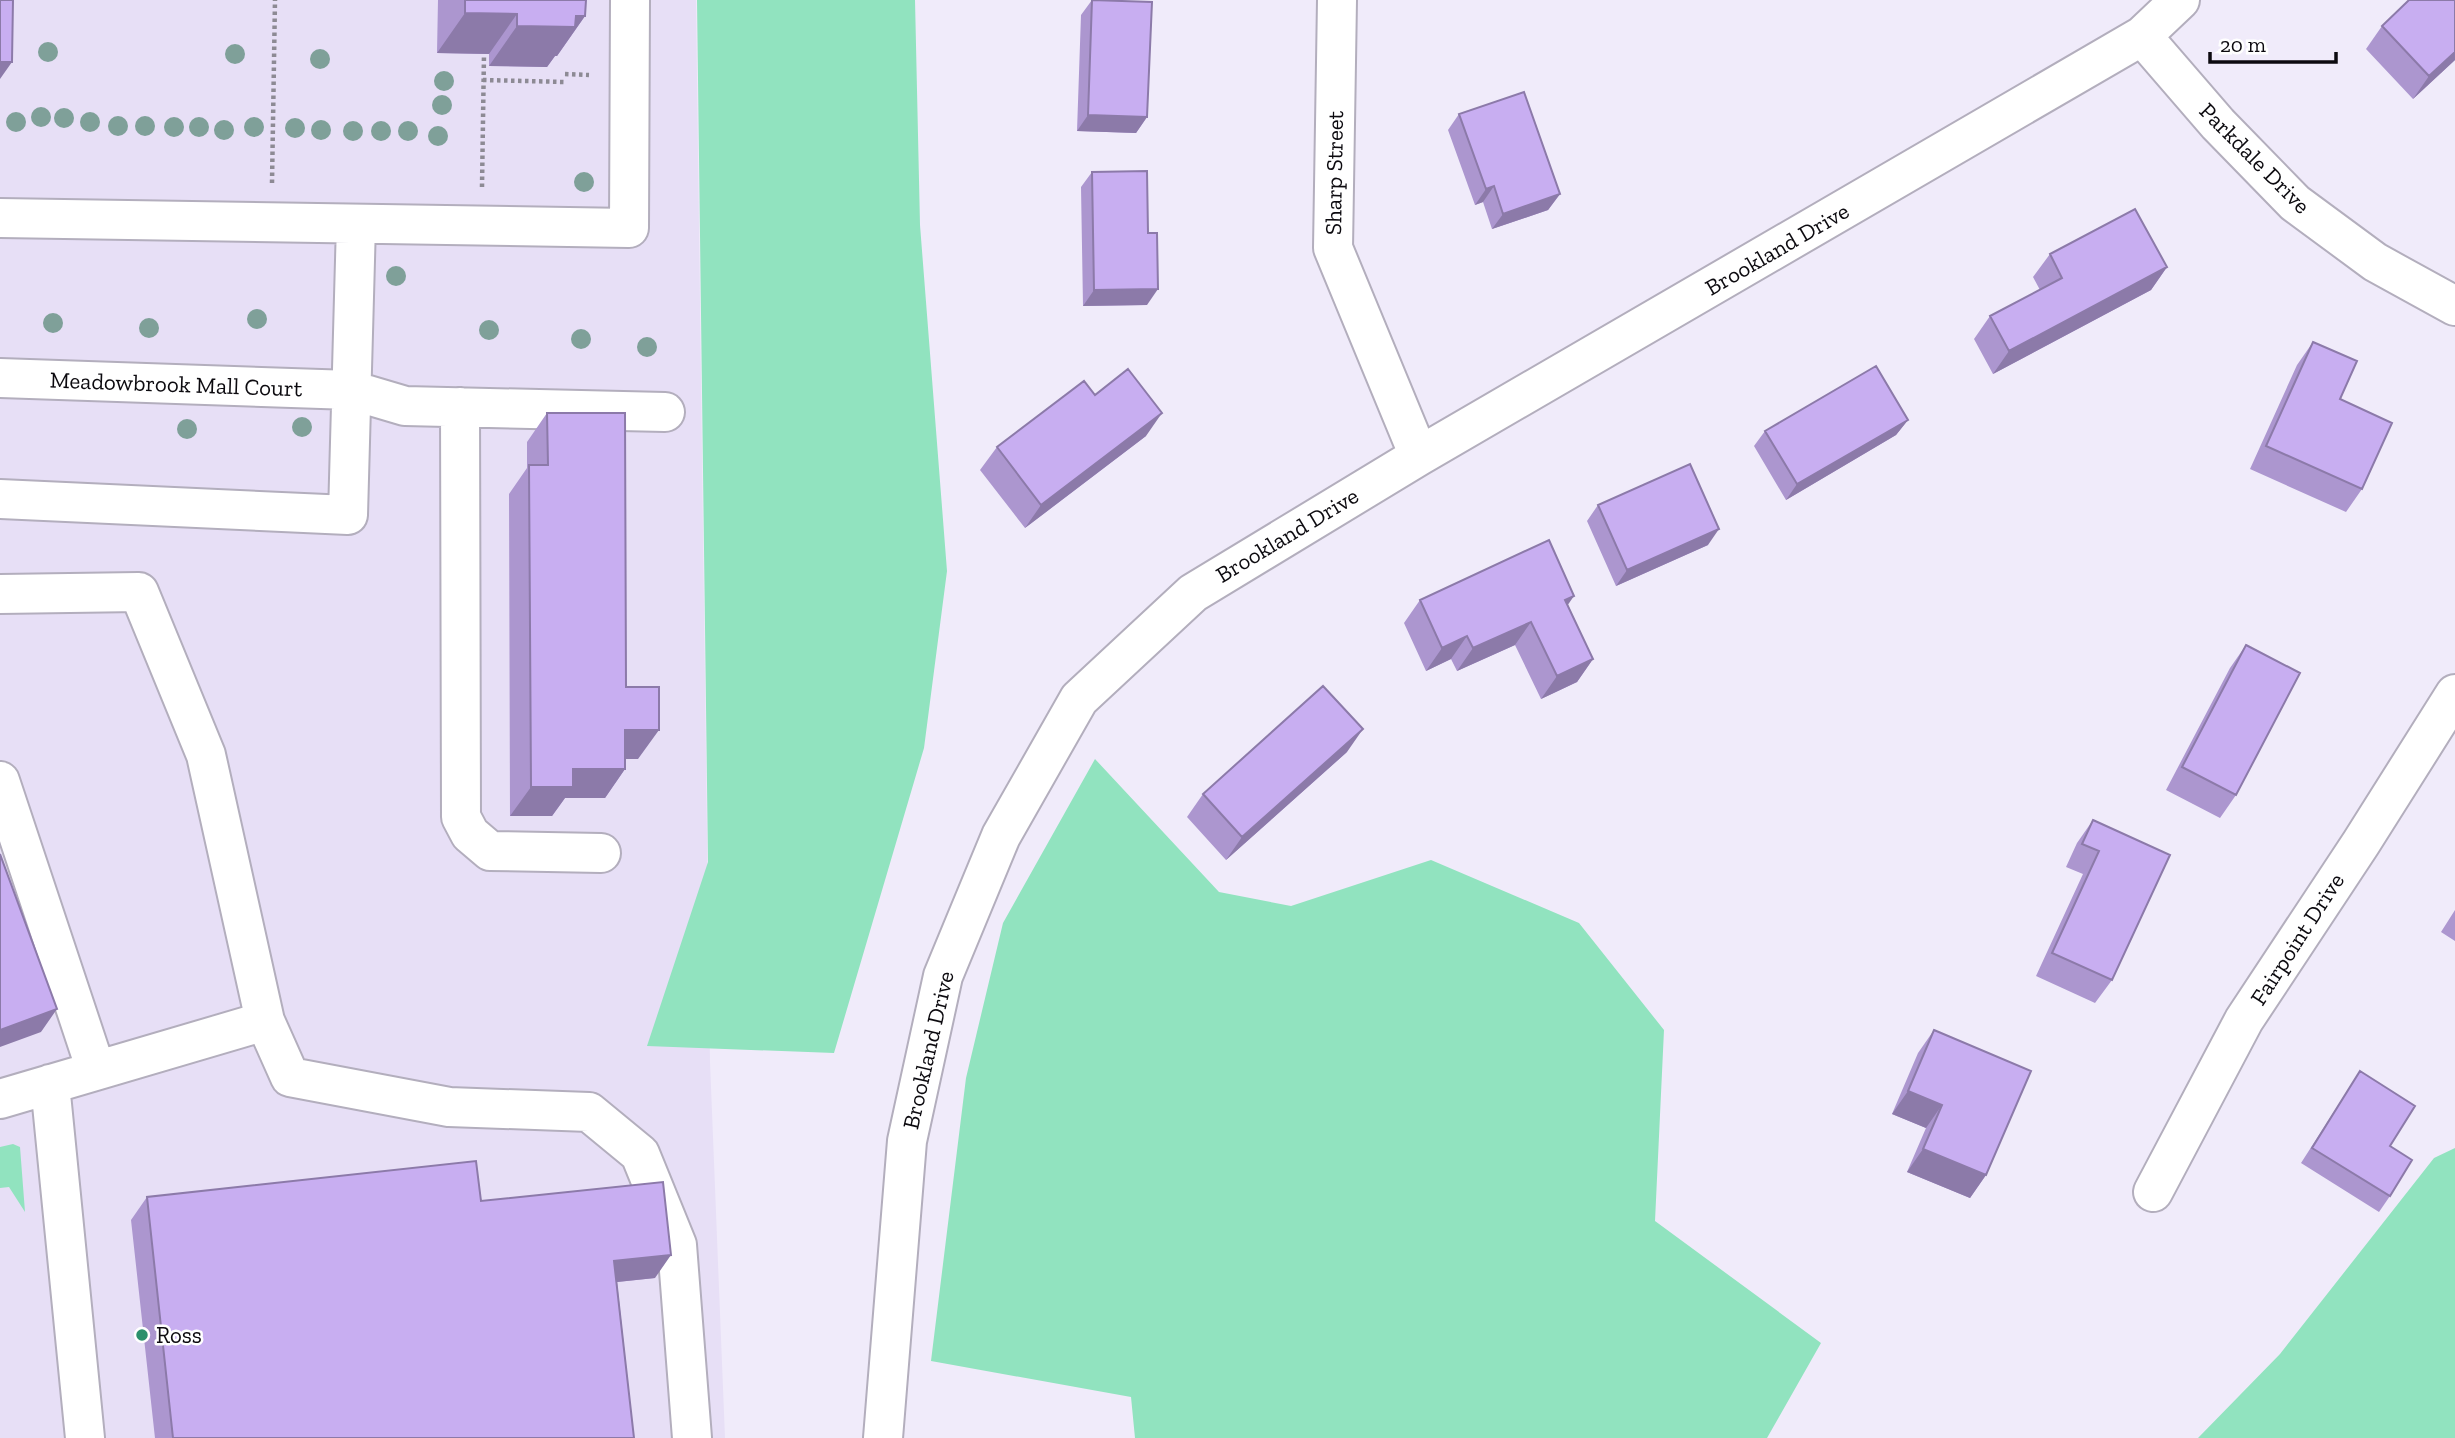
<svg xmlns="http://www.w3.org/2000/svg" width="2455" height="1438" font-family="'Zilla Slab',serif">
<rect width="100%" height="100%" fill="#f0ebfa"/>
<!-- built -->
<path fill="#e7dff6" d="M0 0H696L710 1062 725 1438H0Z"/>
<!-- green -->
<path fill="#91e3bf" d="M697 0H915L920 225 947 571 924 748 834 1053 647 1046 708 862Z
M1095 759 1219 892 1291 906 1431 860 1579 923 1664 1030 1655 1221 1821 1343 1767 1438H1135L1131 1397 931 1361 966 1078 1003 923Z
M13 1144 20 1147 25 1212 9 1187 0 1188V1147Z
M2455 1148V1438H2198L2280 1354 2434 1158Z"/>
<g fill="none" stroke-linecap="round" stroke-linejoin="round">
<!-- minor casing -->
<g stroke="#b3aebd" stroke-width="42">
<path id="minor" d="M1337 0 1333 248 1419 456
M2142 36 2218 124 2295 203 2375 262 2455 306
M0 218 629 228 630 0
M0 378 351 390 405 406 665 412
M460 407 461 817 470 834 490 851 601 853
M0 499 348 515 356 224
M0 594 139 592 206 755 265 1021 0 1099
M0 781 96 1070
M265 1021 290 1077 449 1107 589 1112 640 1154 677 1245 692 1438
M50 1084 85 1438
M2153 1192 2244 1020 2361 843 2455 694
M883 1438 907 1141 943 976 1001 836 1079 699 1193 593 1419 456 2142 36 2180 0"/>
</g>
<!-- path -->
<path stroke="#8d8a94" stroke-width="4.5" stroke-dasharray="3.5 3.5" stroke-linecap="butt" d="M565 74 589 75
M483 80 565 82
M272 183 275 0
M482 187 484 54"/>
<!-- minor -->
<use href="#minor" stroke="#fff" stroke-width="38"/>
</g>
<!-- trees -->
<g fill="#7fa099">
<circle cx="48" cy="52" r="10"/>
<circle cx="235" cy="54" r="10"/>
<circle cx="320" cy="59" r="10"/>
<circle cx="444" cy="81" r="10"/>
<circle cx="442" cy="105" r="10"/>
<circle cx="41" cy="117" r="10"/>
<circle cx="64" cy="118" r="10"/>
<circle cx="16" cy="122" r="10"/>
<circle cx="90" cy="122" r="10"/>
<circle cx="118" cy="126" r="10"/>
<circle cx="145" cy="126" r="10"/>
<circle cx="174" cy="127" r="10"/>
<circle cx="199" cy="127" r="10"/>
<circle cx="254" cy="127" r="10"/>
<circle cx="295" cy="128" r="10"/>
<circle cx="224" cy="130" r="10"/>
<circle cx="321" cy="130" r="10"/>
<circle cx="353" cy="131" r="10"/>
<circle cx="381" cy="131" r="10"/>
<circle cx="408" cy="131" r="10"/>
<circle cx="438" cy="136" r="10"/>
<circle cx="584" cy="182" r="10"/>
<circle cx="396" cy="276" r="10"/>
<circle cx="257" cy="319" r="10"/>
<circle cx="53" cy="323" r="10"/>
<circle cx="149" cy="328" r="10"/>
<circle cx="489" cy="330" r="10"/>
<circle cx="581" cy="339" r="10"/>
<circle cx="647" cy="347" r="10"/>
<circle cx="302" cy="427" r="10"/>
<circle cx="187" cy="429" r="10"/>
</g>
<!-- wall -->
<path fill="#ac96cf" d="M438 0H586L585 16 557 56H555L547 67 489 66V54L437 53Z
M1092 0 1147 117 1136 133 1077 131 1081 15Z
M2455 0V60L2413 99 2366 49 2382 26Z
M1459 114 1560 194 1548 210 1492 229 1483 202 1475 205 1448 130Z
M1092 172 1148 233 1147 305 1083 306 1081 187Z
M2050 254 2167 267 2151 290 1993 374 1974 339 1990 316 2040 290 2033 277Z
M2313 342 2362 489 2346 512 2250 469 2297 365Z
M1095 395 1146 436 1025 528 980 470 997 447Z
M547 413 626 687 638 759H625V769L605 798H565L552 816H510L509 494 527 468V442Z
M1908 420 1896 435 1786 500 1754 446 1765 431Z
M1598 505 1708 545 1616 586 1587 521Z
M1420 600 1568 605 1593 659 1577 682 1541 699 1515 645 1457 671 1451 659 1426 671 1404 623Z
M2246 645 2236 795 2220 818 2166 790 2230 668Z
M1347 752 1226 860 1187 817 1203 794Z
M2093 820 2170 855 2112 980 2095 1003 2036 976 2083 874 2066 867 2077 843Z
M2455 910V941L2441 932Z
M1934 1030 1986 1175 1970 1198 1907 1172 1926 1128 1892 1114 1918 1053Z
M2360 1071 2390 1196 2379 1212 2301 1163Z
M147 1197 481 1201 655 1278 617 1282 634 1438H155L131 1220Z"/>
<!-- shaded-wall -->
<path fill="#8c7aa9" d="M465 13 517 14 489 54 437 53Z
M576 16H585L557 56H555L547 67 489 66 517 26Z
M2455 52V60L2413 99 2429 76Z
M0 62H12L0 79Z
M1088 115 1147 117 1136 133 1077 131Z
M1494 186 1483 202 1475 205 1486 189Z
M1560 194 1548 210 1492 229 1503 214Z
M2167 267 2151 290 1993 374 2009 351Z
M1158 289 1147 305 1083 306 1094 290Z
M1162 413 1146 436 1025 528 1041 505Z
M1908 420 1896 435 1786 500 1797 484Z
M1719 529 1708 545 1616 586 1627 570Z
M1574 596 1558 619 1565 600Z
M1531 622 1515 645 1457 671 1473 648Z
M1467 636 1451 659 1426 671 1442 648Z
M1593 659 1577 682 1541 699 1557 676Z
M1363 729 1347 752 1226 860 1242 837Z
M625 730H659L638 759H605Z
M573 769H625L605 798H565L552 816H510L531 787Z
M57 1009 41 1032 0 1047V1030Z
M1908 1091 1942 1105 1926 1128 1892 1114Z
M1923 1149 1986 1175 1970 1198 1907 1172Z
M671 1255 655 1278 598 1284 614 1261Z"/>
<!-- building -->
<path fill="#c8aef1" stroke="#8c7aa9" stroke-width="2" d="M0 0H13L12 62H0Z
M465 0H586L585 16H576L575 27 517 26V14L465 13Z
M1092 0 1152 2 1147 117 1088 115Z
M2409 0H2455V52L2429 76 2382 26Z
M1524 92 1560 194 1503 214 1494 186 1486 189 1459 114Z
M1147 171 1148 233H1157L1158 289 1094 290 1092 172Z
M2135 209 2167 267 2009 351 1990 316 2062 278 2050 254Z
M2313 342 2357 361 2340 399 2392 423 2362 489 2266 446Z
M1876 366 1908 420 1797 484 1765 431Z
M1128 369 1162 413 1041 505 997 447 1084 381 1095 395Z
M547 413H625L626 687H659V730H625V769H573V787H531L529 465H548Z
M1690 464 1719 529 1627 570 1598 505Z
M1549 540 1574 596 1565 600 1593 659 1557 676 1531 622 1473 648 1467 636 1442 648 1420 600Z
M2246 645 2300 673 2236 795 2182 767Z
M1323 686 1363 729 1242 837 1203 794Z
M2093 820 2170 855 2112 980 2052 953 2099 851 2082 844Z
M0 854 57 1009 0 1030Z
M1934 1030 2031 1071 1986 1175 1923 1149 1942 1105 1908 1091Z
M2360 1071 2415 1106 2390 1146 2412 1160 2390 1196 2312 1148Z
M476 1161 481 1201 663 1182 671 1255 614 1261 634 1438H173L147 1197Z"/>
<!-- markers -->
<circle fill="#2b906c" stroke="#fff" stroke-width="2.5" cx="142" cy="1335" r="7"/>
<g text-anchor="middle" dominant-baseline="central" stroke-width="5" stroke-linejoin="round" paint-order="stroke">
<!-- street labels -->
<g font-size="23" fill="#0c0a0f" stroke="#fff">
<text transform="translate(2255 158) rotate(45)">Parkdale Drive</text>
<text transform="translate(1334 173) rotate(-89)">Sharp Street</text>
<text transform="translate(1777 249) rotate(-30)">Brookland Drive</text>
<text transform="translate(176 384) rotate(2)">Meadowbrook Mall Court</text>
<text transform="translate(1287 535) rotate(-31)">Brookland Drive</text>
<text transform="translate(2297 939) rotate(-57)">Fairpoint Drive</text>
<text transform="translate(928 1050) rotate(-77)">Brookland Drive</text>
</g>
<!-- poi labels -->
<g font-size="23" fill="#0c0a0f" stroke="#fff" text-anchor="start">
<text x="156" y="1335">Ross</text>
</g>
</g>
<!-- scale -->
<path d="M2210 52v10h126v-10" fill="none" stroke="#0c0a0f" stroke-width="3.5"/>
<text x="2220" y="52" font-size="21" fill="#0c0a0f" stroke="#ffffff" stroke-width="5" paint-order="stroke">20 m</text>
</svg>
